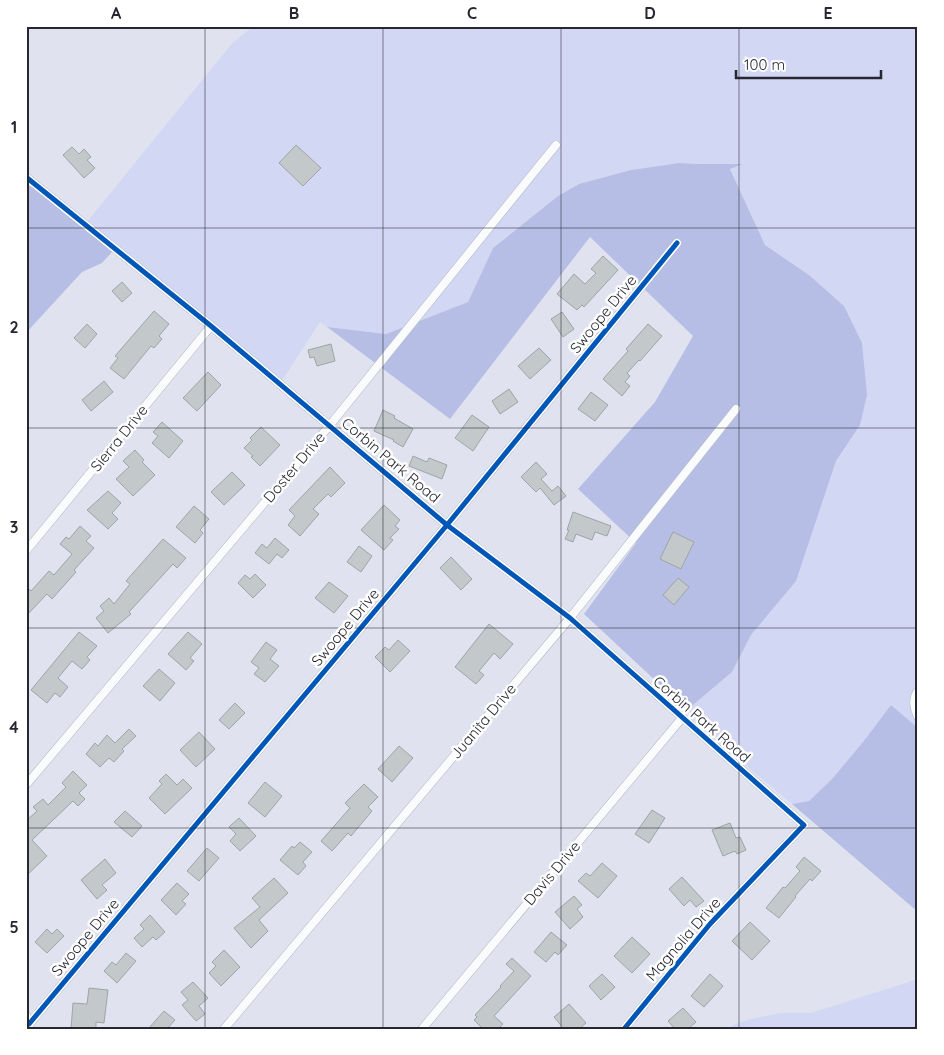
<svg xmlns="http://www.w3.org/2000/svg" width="944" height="1055" font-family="Quicksand,sans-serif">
<rect width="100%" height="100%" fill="#e0e3ef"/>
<!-- green -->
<path fill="#d2d8f4" d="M254 26H918V728L891 705 863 742 832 779 809 801 792 804 751 770 687 710 732 672 751 635 795 581 836 461 860 425 809 275 765 245 730 168 741 165 679 163 631 170 579 184 558 196 493 248 468 302 386 334 327 327 320 322 280 384 82 228 233 42Z
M918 979V1029H727L735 1024 751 1019 780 1013H811Z"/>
<!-- forest -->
<path fill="#b7bee5" d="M679 163 700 164H743L730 169 765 245 809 275 844 306 862 343 867 395 860 425 836 461 796 581 751 635 732 672 687 710 584 614 636 543 578 489 655 402 693 336 590 237 450 419 327 327 386 334 468 302 493 248 558 196 579 184 631 170Z
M31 184 112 252 102 263 82 272 26 333V191Z
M891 705 918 728V912L792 804 809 801 832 779 863 742Z"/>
<!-- building -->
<path fill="#c3c8cb" stroke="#9fa4a6" d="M296 145 321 168 303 186 279 163Z
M72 147 79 154 84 149 91 157 87 160 95 168 84 178 63 155Z
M603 256 618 270 584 307 582 305 577 310 557 294 574 274 585 284 596 273 591 269Z
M122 282 132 293 122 302 112 291Z
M154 311 169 324 159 336 162 339 154 348 151 346 124 379 110 368 118 358 115 356Z
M562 312 574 329 563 337 551 319Z
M87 324 97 334 85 348 74 338Z
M648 324 662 336 640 361 639 360 627 373 630 376 625 382 630 386 622 396 603 379 628 351 626 349Z
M331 344 335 361 317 366 314 357 310 358 308 350Z
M539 348 551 360 530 379 518 366Z
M208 372 221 385 197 411 183 398Z
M104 381 113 392 91 411 82 400Z
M509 389 518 402 500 414 492 401Z
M591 392 608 405 595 421 578 409Z
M383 410 395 416 394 418 413 429 403 447 393 441 394 440 374 431Z
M472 415 489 427 473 451 455 438Z
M162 422 183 441 169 458 152 443 158 436 153 432Z
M261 427 280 445 260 466 251 457 253 456 244 448 252 440 250 438Z
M135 450 144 460 142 462 155 475 133 496 116 479 129 467 123 461Z
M413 456 427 462 429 458 447 465 442 479 409 466Z
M536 462 547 474 541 479 552 491 558 486 566 496 554 505 540 488 536 492 521 477Z
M330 467 345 483 331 497 328 494 313 509 319 514 300 536 288 525 295 516 289 510Z
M232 472 245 485 224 505 211 492Z
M108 491 121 503 112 513 118 519 108 529 87 510Z
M384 505 400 520 395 526 399 529 390 538 393 540 384 550 361 530Z
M194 506 209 519 200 530 203 533 195 543 176 527Z
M573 512 611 526 607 536 595 532 592 540 576 534 573 542 565 539 569 530H567Z
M80 526 91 536 86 541 94 548 74 570 76 572 52 599 47 594 26 616V586L31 591 49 571 54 575 72 554 60 544 66 537 69 539Z
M673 532 694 542 681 569 660 559Z
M275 538 289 550 282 558 277 554 269 564 255 553 262 544 267 548Z
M163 539 186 558 177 568 173 564 129 612 131 614 108 633 96 618 104 611 100 606 109 598 114 604 130 584 126 581Z
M359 546 372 556 361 572 347 562Z
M451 557 472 579 461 590 440 568Z
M255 574 266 585 253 598 238 583 245 575 250 579Z
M678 578 689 587 674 605 663 595Z
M329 582 348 596 334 613 315 598Z
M489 624 513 644 500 659 494 653 479 671 484 675 476 684 455 667Z
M79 632 97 646 87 657 90 660 82 669 72 661 58 678 68 687 60 697 55 693 47 703 31 690Z
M188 632 202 644 190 658 194 661 186 670 168 654Z
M398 640 410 651 390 672 375 657 385 647 389 650Z
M266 642 277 650 270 659 279 666 265 682 254 674 259 668 251 662Z
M159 669 175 683 160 701 143 686Z
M235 703 245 713 229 729 219 720Z
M129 729 136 736 122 749 124 751 114 762 109 758 100 767 86 754 95 743 98 746 107 735 115 743Z
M199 732 215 749 196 767 180 750Z
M399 746 413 758 392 782 378 769Z
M73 771 87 785 79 793 85 799 78 806 73 801 32 840 47 856 26 876V821L37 811 33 807 43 799 48 805 66 787 62 783Z
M166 774 177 785 183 779 192 788 165 814 149 798 162 784 159 781Z
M265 782 282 796 265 817 248 803Z
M364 784 378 797 368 807 372 811 351 836 348 833 332 851 321 841 350 808 345 803Z
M652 810 665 818 649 843 635 834Z
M125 811 142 826 132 837 114 822Z
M239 818 256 836 240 851 230 841 236 834 229 827Z
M730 823 736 838 740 837 746 850 737 854 735 851 723 856 712 830Z
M300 842 312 852 303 862 306 866 298 875 280 860 292 846 294 848Z
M207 848 219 858 199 881 187 871Z
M804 857 821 871 812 881 810 879 795 896 796 897 779 918 766 908 783 887 785 888 800 871 796 867Z
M105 859 116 873 102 885 107 890 97 899 81 880Z
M602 863 617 876 598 898 578 881 586 873 590 876Z
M682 877 704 901 696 907 690 900 684 906 669 889Z
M274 878 288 893 259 920 268 931 251 948 234 928 260 907 252 898Z
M177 883 189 894 182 901 186 904 176 915 161 900Z
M574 896 582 905 577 909 583 917 570 929 555 912Z
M150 915 165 932 156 940 153 937 142 947 134 938 144 929 140 925Z
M750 922 770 941 752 960 732 941Z
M47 929 52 934 57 929 64 936 47 953 35 942Z
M551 932 567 945 558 955 555 952 546 962 534 952Z
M632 937 650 954 632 973 614 956Z
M224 950 240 967 221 986 209 973 216 966 212 962Z
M126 953 136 961 117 983 104 971 112 962 116 965Z
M512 958 531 976 494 1016 503 1024 498 1029H483L474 1020 477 1017 475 1015 501 987 500 986 514 971 506 964Z
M602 974 615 987 601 1000 589 986Z
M710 974 723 986 704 1007 691 996Z
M193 982 208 998 199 1006 205 1014 196 1021 182 1005 188 1000 181 992Z
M89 988 108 990 104 1023 96 1022V1029H71L73 1003 87 1004Z
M569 1004 586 1023 579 1029H564L554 1017Z
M683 1008 696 1022 688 1029H675L668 1021Z
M164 1011 175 1020 167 1029H148Z"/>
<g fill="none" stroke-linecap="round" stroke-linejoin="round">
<!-- minor casing -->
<g stroke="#b4b6bf" stroke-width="9">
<path id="minor" d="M26 177 211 326 447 525 570 618 804 825 710 924 624 1029
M26 551 211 326
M918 691C912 698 914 709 918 717
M26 785 330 425 556 145
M26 1015 30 1029
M29 1024 447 525 677 243
M224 1029 570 618 736 409
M422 1029 682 718"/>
</g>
<!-- minor -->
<use href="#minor" stroke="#fafbfd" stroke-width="8"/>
<!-- cycleway casing -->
<g stroke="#fff" stroke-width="8">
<path id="cycleway" d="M26 177 211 326 447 525 570 618 804 825 710 924 624 1029
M29 1024 447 525 677 243"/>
</g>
<!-- cycleway -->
<use href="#cycleway" stroke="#0057b8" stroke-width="5"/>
</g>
<!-- grid -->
<path fill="none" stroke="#262730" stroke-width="1" stroke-opacity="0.55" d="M205 26V1029M383 26V1029M561 26V1029M739 26V1029M26 228H918M26 428H918M26 628H918M26 828H918"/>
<g text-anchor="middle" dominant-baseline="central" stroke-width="5" stroke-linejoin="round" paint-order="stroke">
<!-- street labels -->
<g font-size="15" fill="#262730" stroke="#fff">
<text transform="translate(603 314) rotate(-51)">Swoope Drive</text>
<text transform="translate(119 438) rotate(-51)">Sierra Drive</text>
<text transform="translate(391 460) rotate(40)">Corbin Park Road</text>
<text transform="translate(294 467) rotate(-50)">Doster Drive</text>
<text transform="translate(345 627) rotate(-50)">Swoope Drive</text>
<text transform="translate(702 719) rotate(41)">Corbin Park Road</text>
<text transform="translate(483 721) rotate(-50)">Juanita Drive</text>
<text transform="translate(552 873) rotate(-50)">Davis Drive</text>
<text transform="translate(85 937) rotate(-50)">Swoope Drive</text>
<text transform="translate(683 939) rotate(-49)">Magnolia Drive</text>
</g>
</g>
<!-- border -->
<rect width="944" height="1055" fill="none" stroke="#ffffff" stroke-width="55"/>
<!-- scale -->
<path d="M736 70v8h145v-8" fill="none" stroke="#262730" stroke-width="2.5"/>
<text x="744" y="70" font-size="15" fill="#262730" stroke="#ffffff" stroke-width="4" paint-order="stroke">100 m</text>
<rect x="28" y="28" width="888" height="1000" fill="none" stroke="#262730" stroke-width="2"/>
<g font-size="16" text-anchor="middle" font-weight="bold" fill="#262730">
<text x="116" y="19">A</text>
<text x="294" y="19">B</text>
<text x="472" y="19">C</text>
<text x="650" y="19">D</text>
<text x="828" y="19">E</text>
<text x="14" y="133">1</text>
<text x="14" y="333">2</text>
<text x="14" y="533">3</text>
<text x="14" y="733">4</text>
<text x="14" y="933">5</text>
</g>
</svg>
